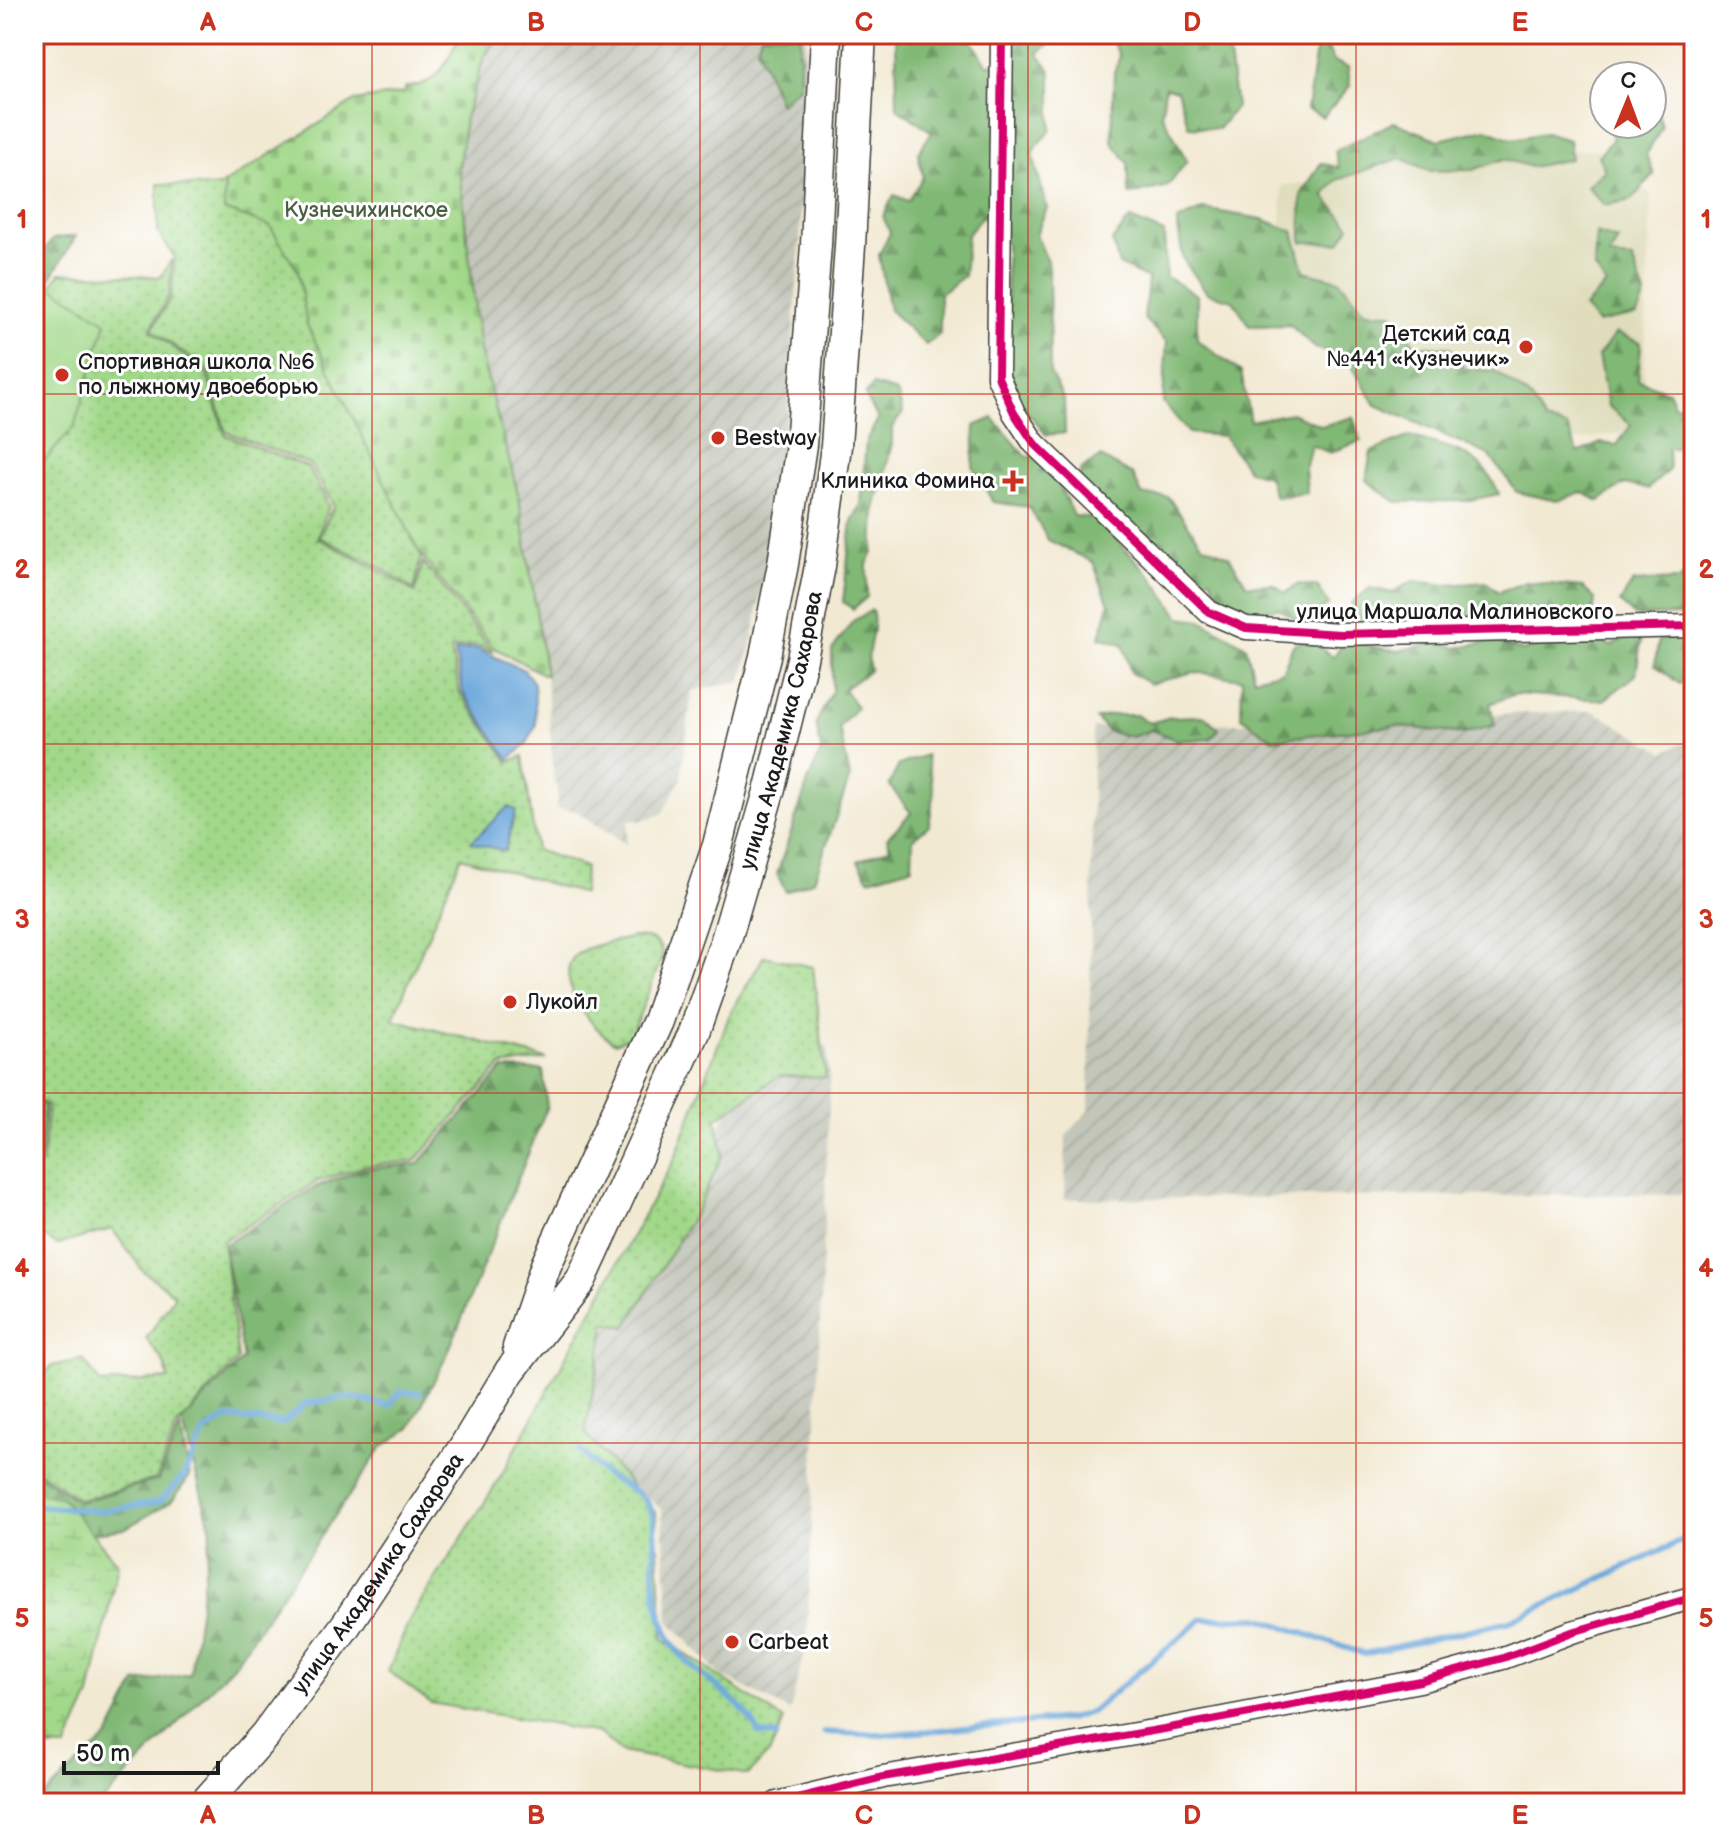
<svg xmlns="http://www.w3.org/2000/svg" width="1728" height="1837" font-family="'Balsamiq Sans',sans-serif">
<defs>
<pattern id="industrial-furrows" width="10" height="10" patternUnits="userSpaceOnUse" patternTransform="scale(2)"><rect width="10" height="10" fill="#c3c6b9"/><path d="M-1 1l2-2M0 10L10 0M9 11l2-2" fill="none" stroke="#a7aa9e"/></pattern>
<pattern id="grass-dots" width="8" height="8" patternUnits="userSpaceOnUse" patternTransform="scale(2)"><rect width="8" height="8" fill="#a1d889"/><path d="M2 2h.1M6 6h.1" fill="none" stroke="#8ab976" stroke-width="1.8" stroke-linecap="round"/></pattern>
<pattern id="forest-firs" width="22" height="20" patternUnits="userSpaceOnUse" patternTransform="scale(2)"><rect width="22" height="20" fill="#80b875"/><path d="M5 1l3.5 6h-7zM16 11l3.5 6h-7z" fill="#68955f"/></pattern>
<pattern id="wetland-marsh" width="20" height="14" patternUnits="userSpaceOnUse" patternTransform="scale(2)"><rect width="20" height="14" fill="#a1d889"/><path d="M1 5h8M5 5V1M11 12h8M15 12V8" fill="none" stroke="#8ab976"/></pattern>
<pattern id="cemetery-stones" width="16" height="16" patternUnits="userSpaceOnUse" patternTransform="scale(2)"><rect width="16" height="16" fill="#a1d889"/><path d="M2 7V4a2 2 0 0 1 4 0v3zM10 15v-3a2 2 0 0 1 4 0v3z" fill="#8ab976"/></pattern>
</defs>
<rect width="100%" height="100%" fill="#fff"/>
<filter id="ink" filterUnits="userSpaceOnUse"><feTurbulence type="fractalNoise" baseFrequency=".0125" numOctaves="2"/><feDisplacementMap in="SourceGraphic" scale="16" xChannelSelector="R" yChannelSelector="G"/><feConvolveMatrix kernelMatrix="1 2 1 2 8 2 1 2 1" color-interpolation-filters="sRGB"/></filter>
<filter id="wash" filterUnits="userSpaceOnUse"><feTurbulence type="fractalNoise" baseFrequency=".006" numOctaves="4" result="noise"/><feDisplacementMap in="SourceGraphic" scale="32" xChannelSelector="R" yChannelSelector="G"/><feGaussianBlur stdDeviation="1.8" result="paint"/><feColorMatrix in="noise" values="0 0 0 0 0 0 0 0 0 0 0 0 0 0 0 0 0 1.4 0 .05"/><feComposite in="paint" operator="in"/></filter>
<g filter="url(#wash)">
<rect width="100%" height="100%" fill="#f2e9d2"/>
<!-- built -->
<path fill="#dfddbb" d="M1602 149 1651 195 1642 429 1559 444 1280 266 1282 185 1311 183 1344 154Z"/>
<!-- industrial -->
<path fill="url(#industrial-furrows)" d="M499 34H806L800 243 785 444 753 639 741 681 692 691 681 779 662 814 640 821 629 819 626 844 576 811 556 808 558 785 554 783 546 676 480 351 459 168 465 118 484 57Z
M1593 711 1664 752 1694 739V1194L1065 1199 1066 1136 1089 1111 1093 728Z
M827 1045 830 1080 807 1641 790 1711 719 1674 669 1621 662 1510 580 1438 600 1328 624 1321 721 1123 742 1093 784 1047Z"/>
<!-- grass -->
<path fill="url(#grass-dots)" stroke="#5e7a52" stroke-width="2" d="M320 129 423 547 414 590 380 567 319 537 334 506 310 464 226 432 208 370 152 330 171 297 175 257 158 233V184L218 187Z
M172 259 169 295 150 330 206 372 225 435 308 467 329 506 317 538 379 570 415 593 423 562 494 653 477 645 451 649 460 693 509 762 523 756 536 850 585 867 583 894 461 857 393 1019 547 1059 501 1066 415 1161 365 1166 318 1181 223 1241 238 1359 177 1426 156 1479 80 1500 34 1468V1386L52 1366 83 1359 101 1384 169 1379 163 1361 146 1339 175 1295 143 1271 112 1229 57 1245 34 1230V1167L42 1164 48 1106 34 1098V464L40 303 60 273 161 277Z
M633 937C648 937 659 939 663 955L632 1034 616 1043C594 1033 553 979 574 957 586 944 616 942 633 937Z
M764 956 813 967 826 1078 779 1076 716 1119 723 1154 699 1206 626 1327 606 1322 585 1433 656 1513 663 1639 784 1720 770 1752 748 1775 621 1752 599 1733 431 1703 388 1671 411 1617 497 1483 674 1160 730 1014Z"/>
<!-- forest -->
<path fill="url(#forest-firs)" stroke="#4e6a48" stroke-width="2" d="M761 34H800V85L780 104 757 48Z
M900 34H967L988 65 1005 58 1007 34H1053L1055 40 1038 53 1051 71V130L1032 152 1047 208 1036 234 1049 266 1050 373 1064 400 1065 433 1046 435 1008 387 1006 244 983 215 967 235 964 276 940 294V334L926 345 889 310 879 255 890 233 883 216 894 195 908 201 923 177 918 153 932 132 897 108 896 39Z
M1108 34H1226L1236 107 1218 129 1189 127 1177 90 1165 87 1162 114 1187 161 1168 186 1129 195 1128 163 1112 142 1114 72 1120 56Z
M1311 34H1323L1333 61 1348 67 1350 86 1323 117 1307 109 1316 50Z
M1652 88 1662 127 1646 155 1654 174 1632 200 1604 205 1587 186 1605 170 1598 156 1613 139 1608 124H1652Z
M1394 122 1439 140 1486 129 1512 139 1545 133 1569 140 1571 159 1531 167 1504 159 1473 170 1429 171 1401 158 1337 180 1324 196 1350 226 1339 243 1302 242 1301 195 1321 163 1339 168 1335 151Z
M1203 209 1262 219 1293 231 1304 271 1339 280 1366 312 1392 313 1416 346 1450 347 1465 369 1495 371 1531 398 1545 421 1567 427 1578 453 1601 443 1617 445 1631 425 1608 406 1598 356 1616 333 1641 343 1638 380 1668 391 1674 405 1694 406V448H1668L1669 470 1648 489 1625 484 1599 501 1582 492 1557 501 1517 492 1489 455 1376 405 1348 360 1315 348 1290 325 1250 326 1233 300 1207 293 1183 259 1177 221Z
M1130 219 1164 233 1166 277 1197 295V340L1241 372 1250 421 1291 413 1322 426 1353 417 1361 441 1330 453 1311 445 1305 468 1307 493 1275 497 1268 476 1249 471 1223 436 1189 433 1163 402 1167 342 1144 319 1148 279 1119 265 1112 241Z
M1596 233 1618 240 1609 257 1632 259 1645 295 1637 315 1597 323 1584 307 1606 285 1594 267Z
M76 236 38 299 34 304V253L40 256 53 239Z
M873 385 897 392 903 413 892 427V444L875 509 873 553 867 564V597L853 609 843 602 852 521 861 505 866 441 878 419 865 395Z
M993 418 1025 455 1048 461 1074 516 1096 518 1152 577 1180 617 1201 620 1246 646 1254 678 1283 671 1293 645 1309 638 1333 657 1345 641 1398 651 1441 641 1456 648 1489 641 1524 651 1555 640 1597 639 1611 646 1629 636 1641 640 1636 675 1604 700 1515 694 1490 704 1495 725 1463 734 1396 726 1273 739 1241 717 1242 679 1193 672 1150 684 1131 673 1123 644 1100 637 1109 604 1093 562 1048 540 1029 507 993 502 973 467 975 426Z
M1410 436C1450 449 1482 451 1499 494L1465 501 1396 502 1366 480 1371 452Z
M1101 457 1133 475 1142 495 1168 497 1202 544 1229 556 1247 585 1274 584 1285 593 1299 584 1318 587 1329 605 1300 621 1278 608 1235 615 1222 609 1211 578 1185 580 1165 567 1164 541 1119 533 1080 497V470Z
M1694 566V615L1634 616 1620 602 1633 582 1680 580Z
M1413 581 1447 585 1486 582 1498 592 1526 582 1582 587 1595 599 1593 617 1556 624 1500 612 1481 622 1452 616 1414 625 1361 619 1351 603 1370 588 1392 593Z
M872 610C878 633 864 647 870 670L844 689 857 707 839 727 850 777 814 880 786 892 777 874 809 779 821 751 816 723 832 691V650L853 621Z
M1659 638H1684L1694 640V671L1680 684 1655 665Z
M1110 715H1136L1150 723 1171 717 1205 716 1219 729 1210 739 1177 740 1151 730 1132 737 1108 731 1096 719Z
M926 755 934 792 929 825 913 839 912 867 869 879 858 861 890 848 887 838 911 813 889 785 899 765Z
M503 1069 543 1070 547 1107 447 1355 410 1428 382 1447 235 1663 101 1803H36L108 1737 136 1683 190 1674 211 1530 182 1421 243 1359 224 1245 315 1187 363 1169 418 1164Z
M34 1100 45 1106 40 1161 34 1163Z
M180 1427 190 1476 171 1502 124 1529 78 1535 34 1530V1471L79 1502 158 1480Z"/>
<!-- wetland -->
<path fill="url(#wetland-marsh)" stroke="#5e7a52" stroke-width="2" d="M34 1492 62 1498 118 1564 90 1696 66 1748H34Z"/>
<!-- cemetery -->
<path fill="url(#cemetery-stones)" stroke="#5e7a52" stroke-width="2" d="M460 34H499L484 57 465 118 459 168 480 351 519 497 546 676 493 647 419 552 307 325 298 271 270 226 224 210 225 183 355 101 404 93 406 87C440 85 447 62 460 34Z"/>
<!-- green -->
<path fill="#a1d889" stroke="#5e7a52" stroke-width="2" d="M34 275 106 322 74 427 34 473Z"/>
<!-- water -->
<path fill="#6aa7db" stroke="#43627c" stroke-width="2" d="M476 648 524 670 534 683 536 725 526 745 509 759 463 693 455 651Z
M508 807 516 810 505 851 471 842Z"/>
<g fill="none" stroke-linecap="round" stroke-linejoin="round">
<!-- stream -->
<path stroke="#6aa7db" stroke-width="6" d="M580 1450C590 1460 601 1472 612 1479 628 1488 642 1491 650 1508 659 1527 654 1555 654 1575 655 1595 661 1623 671 1641 690 1676 739 1692 759 1733L776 1736
M34 1506 102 1511 160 1502 184 1476 204 1432 227 1418 283 1423 307 1403 350 1397 388 1406 400 1392 420 1393
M824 1732 881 1735 1069 1719 1091 1712 1202 1619 1259 1618 1364 1654 1510 1621 1694 1535"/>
</g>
</g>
<g filter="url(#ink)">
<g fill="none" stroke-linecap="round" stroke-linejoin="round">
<!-- minor casing -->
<g stroke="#3c3b37" stroke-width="25">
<path id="minor" d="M1002 34 998 377 1014 413 1034 443 1209 612 1246 628 1340 634 1694 626
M777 1803 883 1777 1164 1729 1420 1681 1503 1658 1572 1632 1694 1597"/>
</g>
<!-- secondary casing -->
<g stroke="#3c3b37" stroke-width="33">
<g id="secondary">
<path d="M518 1347 546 1265 658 1021 718 845 765 656 783 564 801 445 816 245 826 34"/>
<path id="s1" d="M205 1803 265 1735 346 1625 464 1447 510 1371 581 1280 694 1032 726 940 770 788 802 659 820 566 836 446 850 246 861 34"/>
</g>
</g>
<!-- minor -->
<use href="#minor" stroke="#fff" stroke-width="22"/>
<!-- secondary -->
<use href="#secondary" stroke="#fff" stroke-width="30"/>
<!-- cycleway casing -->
<g stroke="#fff" stroke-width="13">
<path id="cycleway" d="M1002 34 998 377 1014 413 1034 443 1209 612 1246 628 1340 634 1694 626
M777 1803 883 1777 1164 1729 1420 1681 1503 1658 1572 1632 1694 1597"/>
</g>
<!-- cycleway -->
<use href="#cycleway" stroke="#d6006c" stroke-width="8"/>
</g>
</g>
<!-- grid -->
<path fill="none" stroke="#c8321e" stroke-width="2" stroke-opacity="0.55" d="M372 34V1803M700 34V1803M1028 34V1803M1356 34V1803M34 394H1694M34 744H1694M34 1093H1694M34 1443H1694"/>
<!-- markers -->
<g fill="#c8321e" stroke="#fff" stroke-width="3">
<circle cx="1526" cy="347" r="8"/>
<circle cx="62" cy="375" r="8"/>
<circle cx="718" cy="438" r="8"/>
<path d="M1009 469h8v8h8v8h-8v8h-8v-8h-8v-8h8z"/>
<circle cx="510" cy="1002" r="8"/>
<circle cx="732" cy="1642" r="8"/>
</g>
<g text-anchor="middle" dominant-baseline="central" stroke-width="6" stroke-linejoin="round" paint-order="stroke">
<!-- park labels -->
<g font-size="22" fill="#4b5e42" stroke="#fff">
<text x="366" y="210">Кузнечихинское</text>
</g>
<!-- poi labels -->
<g font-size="22" fill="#1c1c1c" stroke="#fff" text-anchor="start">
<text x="1510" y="334" text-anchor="end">Детский сад<tspan x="1510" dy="25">№441 «Кузнечик»</tspan></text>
<text x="78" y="362">Спортивная школа №6<tspan x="78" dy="25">по лыжному двоеборью</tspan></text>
<text x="734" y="438">Bestway</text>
<text x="995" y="481" text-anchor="end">Клиника Фомина</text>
<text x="526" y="1002">Лукойл</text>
<text x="748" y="1642">Carbeat</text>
</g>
<!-- street labels -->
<g font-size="22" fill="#1c1c1c" stroke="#fff">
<text x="1455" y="612">улица Маршала Малиновского</text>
<text stroke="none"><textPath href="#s1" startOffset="1232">улица Академика Сахарова</textPath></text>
<text stroke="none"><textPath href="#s1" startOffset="288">улица Академика Сахарова</textPath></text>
</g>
</g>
<!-- margin -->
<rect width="1728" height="1837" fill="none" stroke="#fff" stroke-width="88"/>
<!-- north arrow -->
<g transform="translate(1628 100) rotate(1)"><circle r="38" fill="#ffffff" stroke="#a4a4a4" stroke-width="2"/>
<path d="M0-6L14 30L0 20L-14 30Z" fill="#c8321e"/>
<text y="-12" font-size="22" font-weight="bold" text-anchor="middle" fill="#1c1c1c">С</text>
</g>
<!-- scale -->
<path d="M64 1761v12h154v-12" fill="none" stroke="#1c1c1c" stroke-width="4"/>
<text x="76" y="1761" font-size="24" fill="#1c1c1c" stroke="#ffffff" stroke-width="6" paint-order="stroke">50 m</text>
<rect x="44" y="44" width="1640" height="1749" fill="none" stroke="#c8321e" stroke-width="3"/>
<g font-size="26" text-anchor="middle" font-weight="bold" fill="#c8321e">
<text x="208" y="31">A</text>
<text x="536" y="31">B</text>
<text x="864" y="31">C</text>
<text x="1192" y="31">D</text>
<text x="1520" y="31">E</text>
<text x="22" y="228">1</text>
<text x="1706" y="228">1</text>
<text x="22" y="578">2</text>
<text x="1706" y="578">2</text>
<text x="22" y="928">3</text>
<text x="1706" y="928">3</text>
<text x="22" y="1277">4</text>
<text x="1706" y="1277">4</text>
<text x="22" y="1627">5</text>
<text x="1706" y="1627">5</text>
<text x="208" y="1824">A</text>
<text x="536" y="1824">B</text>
<text x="864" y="1824">C</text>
<text x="1192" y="1824">D</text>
<text x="1520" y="1824">E</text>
</g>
</svg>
